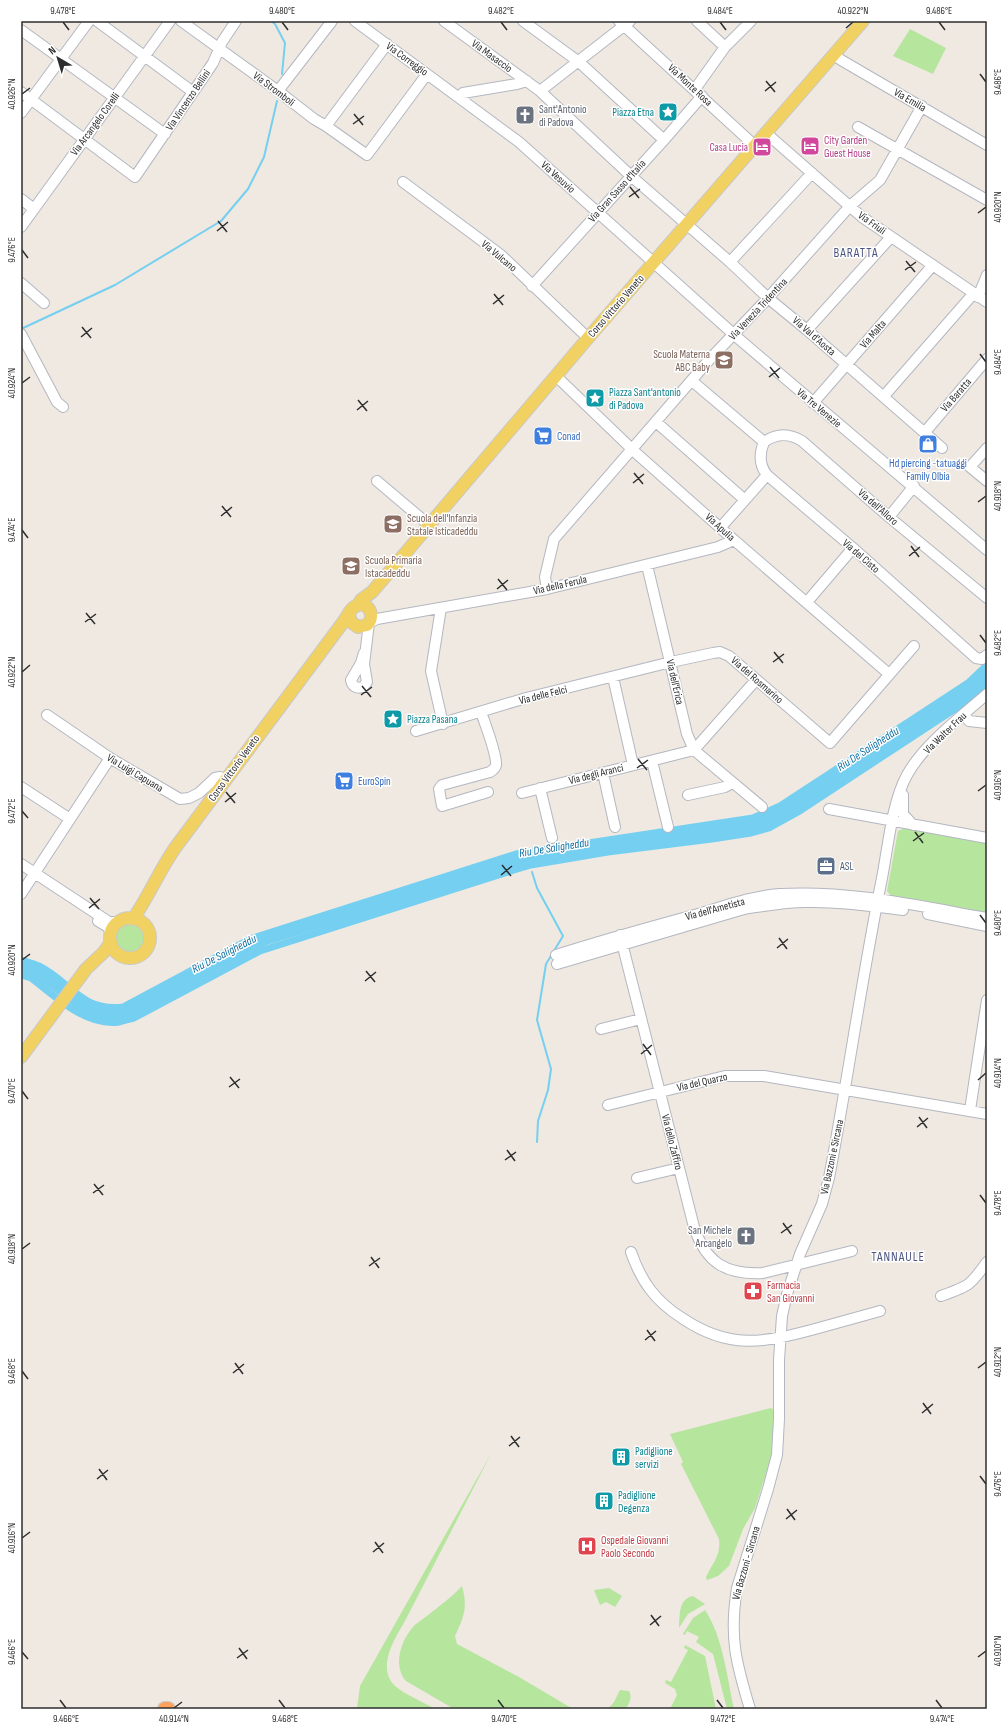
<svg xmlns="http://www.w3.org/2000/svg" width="1008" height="1730" font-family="'Sofia Sans Condensed',sans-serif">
<rect width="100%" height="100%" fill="#efe9e1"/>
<!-- green -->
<path fill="#b6e59e" d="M910 29 946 48 933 74 893 56Z
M905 828 987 843V913L892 897 887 891 898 831Z
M115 938a15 15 0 1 1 30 0a15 15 0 1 1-30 0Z
M771 1408 774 1410 772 1455 755 1508 743 1529 729 1566 718 1576 707 1580 706 1577C713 1562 721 1556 719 1539L681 1464 683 1462 670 1434Z
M492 1452 405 1621C395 1638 376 1668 395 1686 404 1694 425 1703 435 1709H357L360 1686Z
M462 1586C468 1607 464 1617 455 1636L457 1644 519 1677 573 1709H454L406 1681C393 1666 400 1643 412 1628 416 1623 422 1620 427 1616 439 1606 452 1597 462 1586Z
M609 1588 622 1596 615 1607 606 1602 600 1605 594 1590Z
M693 1596 705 1604 688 1614 679 1628C680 1615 678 1599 693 1596Z
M705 1610C723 1637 727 1677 734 1709H727L713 1654 696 1642 699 1637 687 1631 685 1635 683 1634 693 1618Z
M685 1645 705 1656 716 1709H670L677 1695 675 1689 665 1683 666 1680 671 1682 688 1650 684 1648Z
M620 1690 629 1691C633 1698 629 1703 626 1709H608L614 1702Z"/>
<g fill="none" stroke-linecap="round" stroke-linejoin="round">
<!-- stream -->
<path stroke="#75cff0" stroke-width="2" d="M271 21 275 24 285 43 282 74
M21 329 115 285 221 221 248 189 264 157 277 101
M534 860 536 856
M532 872 537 888 563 936 546 964 537 1020 551 1069 548 1090 538 1121 537 1142"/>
<!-- canal -->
<path stroke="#75cff0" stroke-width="7" d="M21 960C27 962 33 963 39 966 71 982 81 1012 123 1007L250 939 516 854 753 818 780 806 968 683 987 665
M21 975 31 978C55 996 86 1027 119 1022 124 1021 129 1019 134 1018L260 951 514 870 531 865 608 852 712 839 751 833 769 828 798 812 958 707 987 685"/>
<!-- river -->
<path stroke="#75cff0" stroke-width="12" d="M21 965C53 975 77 1012 110 1014 115 1014 120 1013 125 1013L250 946 266 939 536 856 733 828 758 823 783 811 972 689 987 675"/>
<!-- minor casing -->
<g stroke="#b4b7c1" stroke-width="12">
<path id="minor" d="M97 21 193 92
M181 21 278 91 314 119 326 126 367 155 427 74
M355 21 519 142 739 339 987 550
M444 21 540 91 631 176 730 262 768 298 807 330 942 448
M523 21 579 62 664 140
M619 21 754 145
M697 21 725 47
M21 30 165 134
M834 55 841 60 987 145
M695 89 725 47 751 21
M278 91 332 21
M540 91 630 21
M21 92 135 177 213 63 222 42 236 21
M459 97 463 93 517 84 527 81
M21 113 89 21
M326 126 387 44
M858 127 987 200
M766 133 862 217 987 302
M403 182 501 255 588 338
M21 199 34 209
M21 227 170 21
M730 262 812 173
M21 283 44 303
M532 286 664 140 702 96
M978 297 987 275
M807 330 891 237
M21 334 57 402 63 407
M556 376 636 453 734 540 889 674
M692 381 764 442
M884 396 974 293
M813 403 933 265
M656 422 745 500
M925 432 987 359
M764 442C759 454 759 465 767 475L853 548 976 658 982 659 987 655
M764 442C777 433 789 433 802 441L889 517 987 598
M987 448 970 467 987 481
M377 481 429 525
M889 517 914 486
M721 527 767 475
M647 565 687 734 694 750 762 807
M547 589 545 577 554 539 710 359 768 298 850 206 880 180 922 106
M807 602 853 548
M441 608 431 671 443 724
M364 653 361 663 351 680C352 686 356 689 363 687L367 682 364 664 369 623 377 619 547 589 718 547 734 540
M613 677 633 765
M481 712C485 724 497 754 496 765 495 769 493 770 490 772L442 785 439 789 442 806 488 792
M964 714 969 721 987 723
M47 715 110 758 180 799 189 798 199 793 215 778 220 777 225 779
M416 731 526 698 671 662 713 653 720 652 729 656 830 743 914 646
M694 750 756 680
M652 761 668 827
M603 773 615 827
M21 787 70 819
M540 788 552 838
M522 793 694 750
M688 795 725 787 732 783
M903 795V814L913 825
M829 809 987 838
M21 864 109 922H119
M21 894 110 758
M928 914 987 926
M98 921 108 927 111 934
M620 935 694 1227C706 1263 726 1275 763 1273L852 1251
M556 955C603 940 650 927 698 914 725 906 752 896 780 894 850 890 919 906 987 918
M557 964 744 909C764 906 784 902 805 902 838 901 870 906 903 910
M601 1029 641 1019
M608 1105 725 1076H764L987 1114
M970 1110 987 1000
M637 1178 679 1168
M631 1252C641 1281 655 1301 682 1318 729 1350 763 1343 815 1329 837 1323 858 1317 880 1311
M941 1296C969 1286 970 1286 987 1262
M750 1709C736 1663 729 1637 737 1588L768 1489 777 1455 779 1419V1360L782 1316 787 1294 800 1254 822 1204 829 1178C848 1078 862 977 882 878 888 847 892 802 907 775 924 744 961 717 987 694"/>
</g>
<!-- major casing -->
<g stroke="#c9c9c9" stroke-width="14">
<path id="major" d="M358 605 361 600 372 592 391 570 588 338 863 21
M110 938a20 20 0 1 1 40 0a20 20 0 1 1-40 0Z
M133 919C149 896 159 871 175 848 231 772 288 697 344 621 347 617 349 611 353 608 364 597 378 614 367 625L358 627 351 622 349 614
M21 1057 86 969 104 952 111 942"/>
</g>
<!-- highway casing -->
<g stroke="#c9c9c9" stroke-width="16">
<path id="highway" d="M165 1709H168"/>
</g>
<!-- minor -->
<use href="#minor" stroke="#fff" stroke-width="10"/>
<!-- major -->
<use href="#major" stroke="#f2d163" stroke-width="12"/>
<!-- highway -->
<use href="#highway" stroke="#ffa35c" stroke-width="14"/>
</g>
<!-- ticks -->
<path fill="none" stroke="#2e2e2e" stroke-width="1.5" d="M63 22 69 30M282 22 288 30M501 22 507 30M720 22 726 30M939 22 945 30M846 28 853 22M980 74 986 82M766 81 775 92M765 91 776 82M22 94 30 88M354 114 363 125M353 124 364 116M630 187 639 198M629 197 640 189M978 213 986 207M218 221 227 232M217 231 228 222M22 250 28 258M906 261 915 272M905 270 916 262M494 294 503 305M493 304 504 295M82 327 91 338M81 337 92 328M980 354 986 362M770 367 779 378M769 377 780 368M22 383 30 377M358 400 367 411M357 410 368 401M634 473 643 484M633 483 644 474M978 502 986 496M222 506 231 517M221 516 232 507M22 530 28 538M911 546 919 557M909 556 920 547M498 579 507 590M497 589 508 580M86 613 95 624M85 622 96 614M980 635 986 643M774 652 783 663M773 662 784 654M22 672 30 665M362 686 371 697M361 695 372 687M638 759 647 770M637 768 648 760M978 791 986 785M226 792 235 803M225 802 236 793M22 811 28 818M915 832 923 843M913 841 924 833M502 865 511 876M501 875 512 866M90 898 99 909M89 908 100 899M980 915 986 923M779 938 787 949M777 948 788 939M22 960 30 954M366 971 375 982M365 981 376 972M643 1044 651 1055M641 1054 652 1045M230 1077 239 1088M978 1080 986 1073M229 1087 240 1079M22 1091 28 1099M919 1117 927 1128M917 1127 928 1118M507 1150 515 1161M505 1160 516 1152M94 1184 103 1195M93 1193 104 1185M980 1195 986 1203M783 1223 791 1234M781 1233 792 1225M22 1249 30 1243M371 1257 379 1268M369 1266 380 1258M647 1330 655 1341M645 1340 656 1331M235 1363 243 1374M978 1368 986 1362M22 1371 28 1379M233 1373 244 1364M923 1403 931 1414M922 1413 933 1404M511 1436 519 1447M509 1446 520 1437M99 1469 107 1480M980 1476 986 1484M97 1479 108 1470M787 1509 795 1520M786 1519 797 1510M22 1538 30 1532M375 1542 383 1553M373 1552 384 1543M651 1615 659 1626M650 1625 661 1616M239 1648 247 1659M22 1652 28 1659M978 1657 986 1651M237 1658 248 1650M60 1700 66 1708M279 1700 285 1708M498 1700 504 1708M717 1700 723 1708M936 1700 942 1708M174 1708 182 1702"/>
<!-- icons -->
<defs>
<g id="sight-square" transform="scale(1)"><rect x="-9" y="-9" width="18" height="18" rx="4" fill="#0f9aa8" stroke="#fff"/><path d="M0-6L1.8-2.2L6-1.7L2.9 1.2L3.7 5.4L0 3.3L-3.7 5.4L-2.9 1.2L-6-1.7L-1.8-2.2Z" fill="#fff"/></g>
<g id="church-square" transform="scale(1)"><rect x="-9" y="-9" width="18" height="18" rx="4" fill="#6b7280" stroke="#fff"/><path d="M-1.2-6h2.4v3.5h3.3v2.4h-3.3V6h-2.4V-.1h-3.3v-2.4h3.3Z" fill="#fff"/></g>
<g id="hotel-square" transform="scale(1)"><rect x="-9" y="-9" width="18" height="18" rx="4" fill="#d1479c" stroke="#fff"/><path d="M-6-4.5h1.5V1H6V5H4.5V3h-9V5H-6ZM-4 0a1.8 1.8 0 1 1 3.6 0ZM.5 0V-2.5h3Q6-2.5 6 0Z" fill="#fff"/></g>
<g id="school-square" transform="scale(1)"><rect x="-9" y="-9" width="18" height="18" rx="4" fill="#8d6e63" stroke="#fff"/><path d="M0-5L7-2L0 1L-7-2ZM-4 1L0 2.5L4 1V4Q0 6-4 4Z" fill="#fff"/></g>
<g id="supermarket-square" transform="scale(1)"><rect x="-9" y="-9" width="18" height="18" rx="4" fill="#3f7fe0" stroke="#fff"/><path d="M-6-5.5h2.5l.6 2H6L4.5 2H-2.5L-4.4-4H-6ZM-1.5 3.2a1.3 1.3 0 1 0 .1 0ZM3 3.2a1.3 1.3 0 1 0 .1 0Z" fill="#fff"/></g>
<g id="shop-square" transform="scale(1)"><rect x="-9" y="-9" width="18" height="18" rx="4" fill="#3f7fe0" stroke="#fff"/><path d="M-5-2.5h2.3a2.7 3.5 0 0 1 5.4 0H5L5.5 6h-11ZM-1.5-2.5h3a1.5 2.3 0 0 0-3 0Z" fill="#fff"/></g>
<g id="office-square" transform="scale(1)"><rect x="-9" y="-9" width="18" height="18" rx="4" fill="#5c6f8a" stroke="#fff"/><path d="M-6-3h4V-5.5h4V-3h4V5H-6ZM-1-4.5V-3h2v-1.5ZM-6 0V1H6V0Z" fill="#fff"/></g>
<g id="pharmacy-square" transform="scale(1)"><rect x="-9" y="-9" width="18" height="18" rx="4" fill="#e0444e" stroke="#fff"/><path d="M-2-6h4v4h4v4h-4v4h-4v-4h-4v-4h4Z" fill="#fff"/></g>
<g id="building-square" transform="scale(1)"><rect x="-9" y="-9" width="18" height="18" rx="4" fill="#0f9aa8" stroke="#fff"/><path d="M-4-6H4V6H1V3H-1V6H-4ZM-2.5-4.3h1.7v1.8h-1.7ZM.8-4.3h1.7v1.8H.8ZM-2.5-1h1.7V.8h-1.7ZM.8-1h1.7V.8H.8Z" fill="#fff"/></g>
<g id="hospital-square" transform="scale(1)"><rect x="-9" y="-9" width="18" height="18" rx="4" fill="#e0444e" stroke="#fff"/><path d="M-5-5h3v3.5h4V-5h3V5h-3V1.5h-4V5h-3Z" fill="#fff"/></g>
</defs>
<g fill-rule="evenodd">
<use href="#sight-square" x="668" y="112"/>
<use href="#church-square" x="525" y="115"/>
<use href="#hotel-square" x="810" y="146"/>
<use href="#hotel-square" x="762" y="147"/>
<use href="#school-square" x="724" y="360"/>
<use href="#sight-square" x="595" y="398"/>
<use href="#supermarket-square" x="543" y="436"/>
<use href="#shop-square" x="928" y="444"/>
<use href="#school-square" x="393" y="524"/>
<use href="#school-square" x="351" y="566"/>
<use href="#sight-square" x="393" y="719"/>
<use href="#supermarket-square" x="344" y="781"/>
<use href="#office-square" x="826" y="866"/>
<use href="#church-square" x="746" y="1236"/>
<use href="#pharmacy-square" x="753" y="1291"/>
<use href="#building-square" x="621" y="1457"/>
<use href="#building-square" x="604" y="1501"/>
<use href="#hospital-square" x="587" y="1546"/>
</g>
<g text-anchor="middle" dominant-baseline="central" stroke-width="3" stroke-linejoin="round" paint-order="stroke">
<!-- street labels -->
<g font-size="11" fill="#2e2e2e" stroke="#fff">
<text transform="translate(492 56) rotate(36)">Via Masaccio</text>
<text transform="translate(407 59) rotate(36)">Via Correggio</text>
<text transform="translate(690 85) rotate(43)">Via Monte Rosa</text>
<text transform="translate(274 89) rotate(37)">Via Stromboli</text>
<text transform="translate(188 100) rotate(-56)">Via Vincenzo Bellini</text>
<text transform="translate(910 100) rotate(30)">Via Emilia</text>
<text transform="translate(95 124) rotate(-54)">Via Arcangelo Corelli</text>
<text transform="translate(558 177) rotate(42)">Via Vesuvio</text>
<text transform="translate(617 191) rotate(-48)">Via Gran Sasso d'Italia</text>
<text transform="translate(872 223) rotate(36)">Via Friuli</text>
<text transform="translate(499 256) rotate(40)">Via Vulcano</text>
<text transform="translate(616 306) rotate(-49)">Corso Vittorio Veneto</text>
<text transform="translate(758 309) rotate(-47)">Via Venezia Tridentina</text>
<text transform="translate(873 334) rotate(-49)">Via Malta</text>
<text transform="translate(814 336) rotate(41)">Via Val d'Aosta</text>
<text transform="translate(956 395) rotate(-49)">Via Baratta</text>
<text transform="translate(819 408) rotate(40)">Via Tre Venezie</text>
<text transform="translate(878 507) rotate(41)">Via dell'Alloro</text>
<text transform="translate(720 527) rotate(42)">Via Apulia</text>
<text transform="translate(861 556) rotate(41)">Via del Cisto</text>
<text transform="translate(560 585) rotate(-13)">Via della Ferula</text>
<text transform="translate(757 680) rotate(41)">Via del Rosmarino</text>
<text transform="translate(675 682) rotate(77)">Via dell'Erica</text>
<text transform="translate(543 695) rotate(-14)">Via delle Felci</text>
<text transform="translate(945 733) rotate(-44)">Via Walter Frau</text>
<text transform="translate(234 768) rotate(-54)">Corso Vittorio Veneto</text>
<text transform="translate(135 773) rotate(31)">Via Luigi Capuana</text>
<text transform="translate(596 774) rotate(-14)">Via degli Aranci</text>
<text transform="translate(715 909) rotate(-15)">Via dell'Ametista</text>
<text transform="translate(702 1082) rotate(-13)">Via del Quarzo</text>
<text transform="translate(672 1142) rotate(76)">Via dello Zaffiro</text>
<text transform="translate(832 1157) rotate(-78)">Via Bazzoni e Sircana</text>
<text transform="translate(746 1563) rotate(-74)">Via Bazzoni - Sircana</text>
</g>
<!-- worship labels -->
<g font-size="11" fill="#5b616d" stroke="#fff" text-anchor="start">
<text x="539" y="109">Sant'Antonio<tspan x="539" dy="13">di Padova</tspan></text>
<text x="732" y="1230" text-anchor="end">San Michele<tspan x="732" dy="13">Arcangelo</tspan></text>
</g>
<!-- culture labels -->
<g font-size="11" fill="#0d838f" stroke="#fff" text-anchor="start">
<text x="654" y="112" text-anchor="end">Piazza Etna</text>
<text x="609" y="392">Piazza Sant'antonio<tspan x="609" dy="13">di Padova</tspan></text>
<text x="407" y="719">Piazza Pasana</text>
<text x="635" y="1451">Padiglione<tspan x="635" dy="13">servizi</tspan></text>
<text x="618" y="1495">Padiglione<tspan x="618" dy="13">Degenza</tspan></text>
</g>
<!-- hotel labels -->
<g font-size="11" fill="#b23c85" stroke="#fff" text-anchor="start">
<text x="824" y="140">City Garden<tspan x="824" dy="13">Guest House</tspan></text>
<text x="748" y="147" text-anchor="end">Casa Lucia</text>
</g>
<!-- education labels -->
<g font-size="11" fill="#785e54" stroke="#fff" text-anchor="start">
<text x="710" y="354" text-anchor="end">Scuola Materna<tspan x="710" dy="13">ABC Baby</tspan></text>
<text x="407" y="518">Scuola dell'Infanzia<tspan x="407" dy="13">Statale Isticadeddu</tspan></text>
<text x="365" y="560">Scuola Primaria<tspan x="365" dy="13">Istacadeddu</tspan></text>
</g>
<!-- shop labels -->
<g font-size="11" fill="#366cbe" stroke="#fff" text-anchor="start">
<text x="557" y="436">Conad</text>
<text x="928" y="463" text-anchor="middle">Hd piercing -tatuaggi<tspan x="928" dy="13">Family Olbia</tspan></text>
<text x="358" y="781">EuroSpin</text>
</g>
<!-- service labels -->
<g font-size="11" fill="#4e5e75" stroke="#fff" text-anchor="start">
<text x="840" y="866">ASL</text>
</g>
<!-- health labels -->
<g font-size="11" fill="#be3a42" stroke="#fff" text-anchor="start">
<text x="767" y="1285">Farmacia<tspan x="767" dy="13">San Giovanni</tspan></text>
<text x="601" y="1540">Ospedale Giovanni<tspan x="601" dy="13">Paolo Secondo</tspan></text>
</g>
<!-- water labels -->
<g font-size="12" font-style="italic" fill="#0d6fa3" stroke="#fff">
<text transform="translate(868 749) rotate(-33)">Riu De Saligheddu</text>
<text transform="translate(554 848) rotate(-9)">Riu De Saligheddu</text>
<text transform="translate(224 954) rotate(-27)">Riu De Saligheddu</text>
</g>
<!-- quarter labels -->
<g font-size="13" letter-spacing="1" fill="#4d5680" stroke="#fff">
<text x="856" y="253">BARATTA</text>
<text x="898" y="1257">TANNAULE</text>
</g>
</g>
<!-- border -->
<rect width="1008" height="1730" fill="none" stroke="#ffffff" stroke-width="44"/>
<!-- north arrow -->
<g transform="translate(58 58) rotate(322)" stroke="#ffffff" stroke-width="3" paint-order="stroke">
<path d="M0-3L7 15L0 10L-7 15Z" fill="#2e2e2e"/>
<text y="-6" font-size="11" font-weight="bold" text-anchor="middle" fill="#2e2e2e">N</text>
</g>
<rect x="22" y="22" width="964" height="1686" fill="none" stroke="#2e2e2e" stroke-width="1.5"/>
<g font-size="10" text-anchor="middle" fill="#2e2e2e">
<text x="63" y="14">9.478°E</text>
<text x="282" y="14">9.480°E</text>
<text x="501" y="14">9.482°E</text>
<text x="720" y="14">9.484°E</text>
<text x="853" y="14">40.922°N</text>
<text x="939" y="14">9.486°E</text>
<text transform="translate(997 82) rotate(-90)" y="4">9.486°E</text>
<text transform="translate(11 94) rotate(-90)" y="4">40.926°N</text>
<text transform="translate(997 207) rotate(-90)" y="4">40.920°N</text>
<text transform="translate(11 250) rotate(-90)" y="4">9.476°E</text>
<text transform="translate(997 362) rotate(-90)" y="4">9.484°E</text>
<text transform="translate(11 383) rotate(-90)" y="4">40.924°N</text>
<text transform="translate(997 496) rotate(-90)" y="4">40.918°N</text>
<text transform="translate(11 530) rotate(-90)" y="4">9.474°E</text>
<text transform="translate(997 643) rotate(-90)" y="4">9.482°E</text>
<text transform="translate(11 672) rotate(-90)" y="4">40.922°N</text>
<text transform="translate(997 785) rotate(-90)" y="4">40.916°N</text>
<text transform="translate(11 811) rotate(-90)" y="4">9.472°E</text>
<text transform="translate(997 923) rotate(-90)" y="4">9.480°E</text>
<text transform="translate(11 960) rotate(-90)" y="4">40.920°N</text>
<text transform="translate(997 1073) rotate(-90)" y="4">40.914°N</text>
<text transform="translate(11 1091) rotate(-90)" y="4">9.470°E</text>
<text transform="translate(997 1203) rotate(-90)" y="4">9.478°E</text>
<text transform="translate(11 1249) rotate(-90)" y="4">40.918°N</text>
<text transform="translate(997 1362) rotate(-90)" y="4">40.912°N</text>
<text transform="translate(11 1371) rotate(-90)" y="4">9.468°E</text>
<text transform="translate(997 1484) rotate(-90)" y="4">9.476°E</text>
<text transform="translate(11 1538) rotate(-90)" y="4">40.916°N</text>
<text transform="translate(997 1651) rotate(-90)" y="4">40.910°N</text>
<text transform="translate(11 1652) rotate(-90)" y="4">9.466°E</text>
<text x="66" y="1722">9.466°E</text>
<text x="174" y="1722">40.914°N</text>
<text x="285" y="1722">9.468°E</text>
<text x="504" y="1722">9.470°E</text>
<text x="723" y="1722">9.472°E</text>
<text x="942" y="1722">9.474°E</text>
</g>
</svg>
